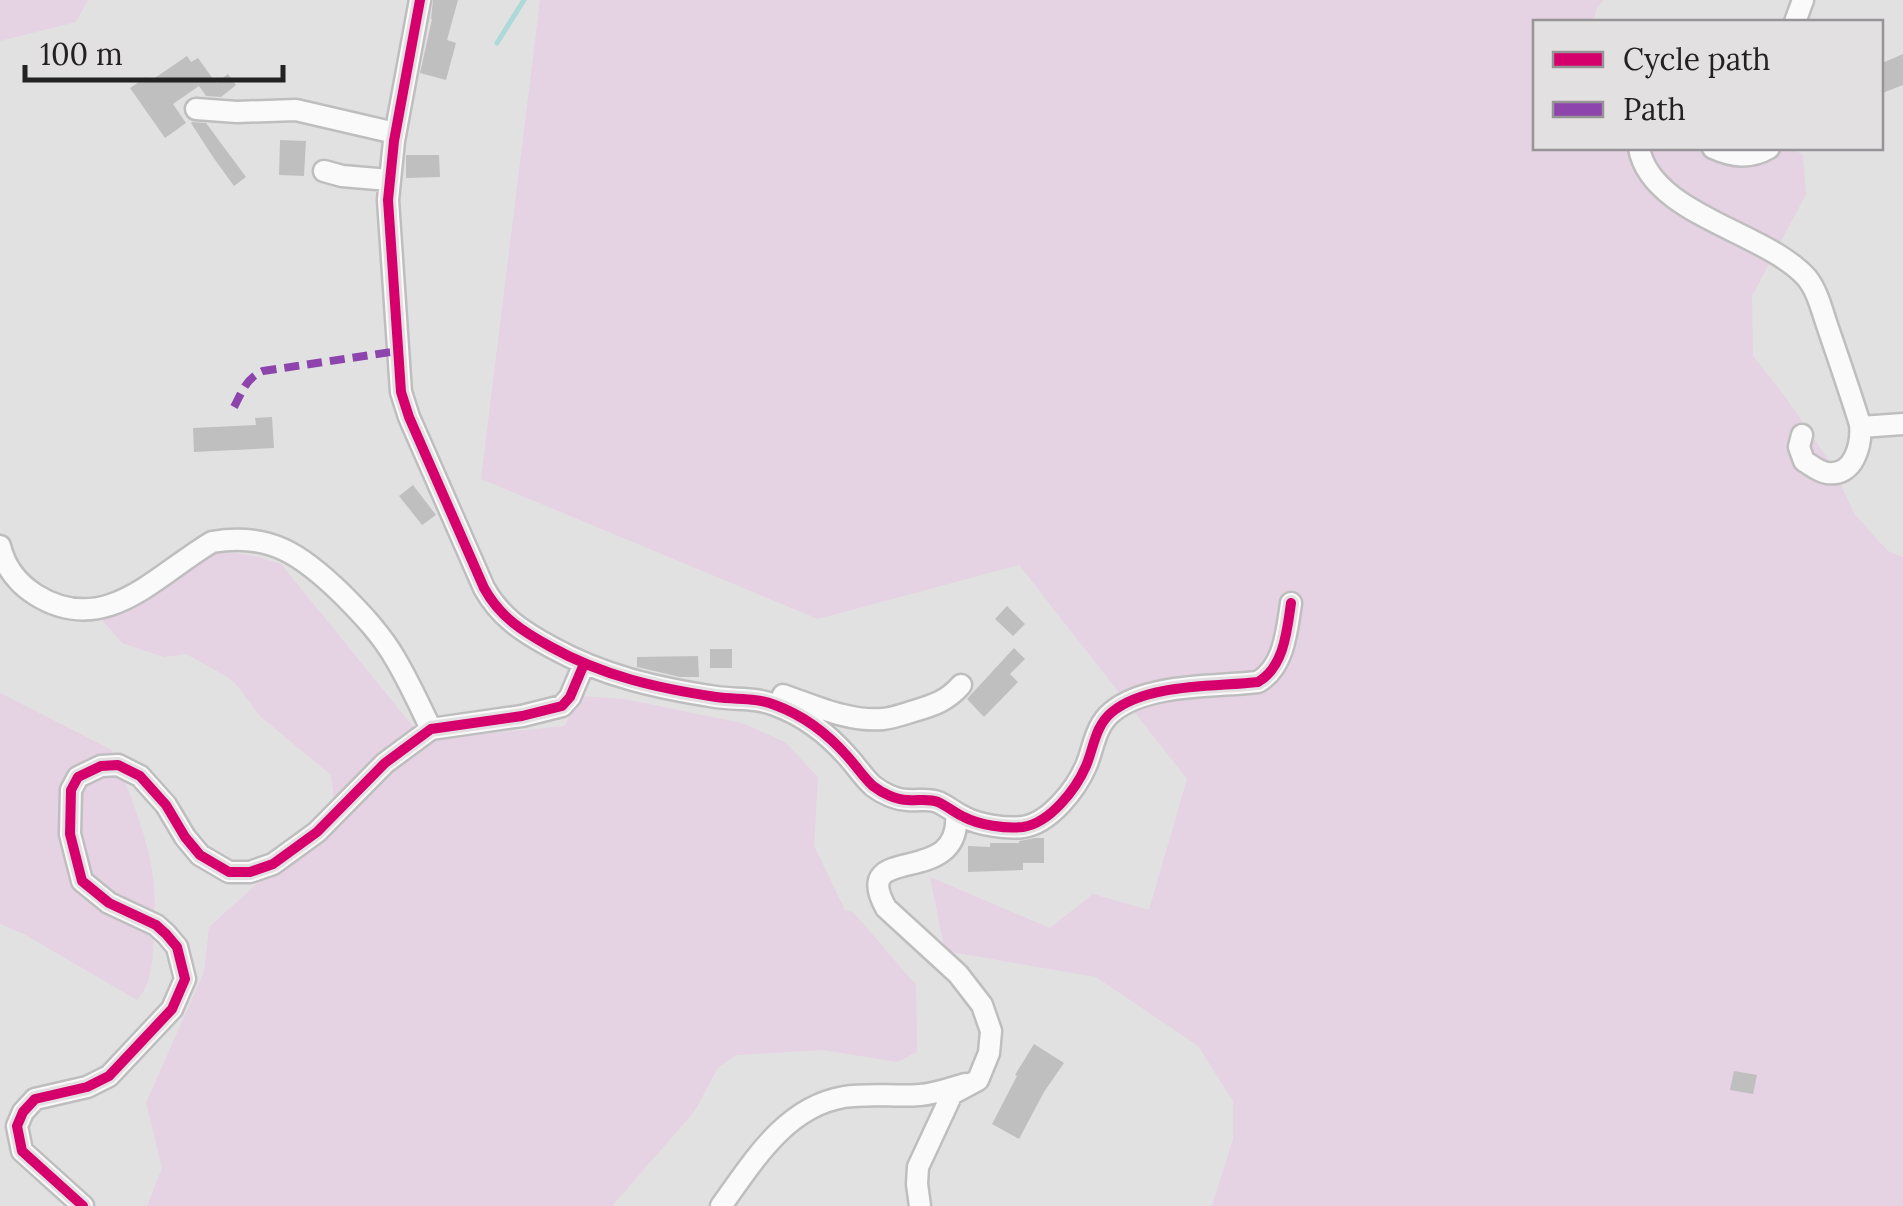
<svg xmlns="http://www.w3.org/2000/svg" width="1903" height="1206" font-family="Lora,serif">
<rect width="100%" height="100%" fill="#e2e1e2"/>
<!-- green -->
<path fill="#e5d2e3" d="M0 0H88L76 22 0 41Z
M540 0H1603L1596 10 1594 22H1536V148H1791L1803 155 1806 194 1752 296 1753 356 1784 395 1830 462 1855 515 1888 551 1903 557V1206H1212L1233 1139V1101L1198 1046 1096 977 945 951 930 877 1050 928 1093 894 1149 910 1187 779 1019 565 818 619 481 479Z
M221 551 259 557 281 564 424 740 565 726 578 696 624 699 742 723 785 742 818 777 814 846 845 910 853 912 916 985 917 1052 897 1062 823 1050 736 1055 718 1068 694 1112 612 1206H147L162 1168 146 1103 204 972 209 927 293 851 334 799 331 775 261 717 235 683 224 675 186 654 164 657 122 643 101 619 199 555Z
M0 693 112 750C127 788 145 828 152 870 156 895 155 923 153 949 152 967 150 986 137 1000L24 934 0 924Z"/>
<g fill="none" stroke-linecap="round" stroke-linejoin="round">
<!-- stream -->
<path stroke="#add9d8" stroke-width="5" d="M497 43 524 0"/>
</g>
<!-- building -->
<path fill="#c0bfc0" d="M433 0H458L447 40 456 43 446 80 420 73 432 19H431Z
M1903 54V85L1880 94V64Z
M187 56 191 62 198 58 216 83 228 74 236 85 221 97 206 96 199 86 173 104 186 123 165 138 130 88 146 77 149 82Z
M192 122 206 123 246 177 234 186 213 157 191 123Z
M280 140 306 141 304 176 279 175Z
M406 155H439L440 177 406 178Z
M272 417 274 448 194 452 193 428 256 425 255 418Z
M413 485 436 515 422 525 399 496Z
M1007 606 1025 624 1013 636 995 619Z
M1014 648 1025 659 1010 674 1018 682 984 717 967 699Z
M710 649H732V668H710Z
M698 656 699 677H680L637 667V657Z
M1035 838H1044V863H1023V870L968 872V846L990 847V843H1019V841Z
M1034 1044 1064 1063 1044 1092 1019 1139 992 1124 1017 1076 1015 1075Z
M1734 1071 1757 1075 1753 1094 1730 1090Z"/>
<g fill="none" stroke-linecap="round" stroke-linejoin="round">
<!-- minor casing -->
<g stroke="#bfbebf" stroke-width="25">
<path id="minor" d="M420 0 394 141 388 200 401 392 409 417 484 588C500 617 522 631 551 647 603 676 657 688 716 697 738 700 754 697 775 705 805 716 828 734 848 757 857 767 864 778 873 786 882 793 896 800 908 800 918 801 928 798 938 802 947 806 955 813 964 817 979 825 1006 829 1023 827 1050 823 1076 789 1086 766 1094 747 1095 726 1112 712 1147 683 1216 687 1258 682 1284 667 1287 631 1291 603
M1795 22 1803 0
M196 109 237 112 296 110 395 133
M1639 148C1651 215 1767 232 1807 278 1818 292 1822 311 1828 328 1839 360 1850 392 1860 424 1862 445 1854 477 1827 473 1819 472 1811 465 1804 461L1799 447 1802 435
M1713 148C1733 157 1750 159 1769 148
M324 171 342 176 389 180
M1861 427 1903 424
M0 546C5 567 17 583 36 595 105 638 156 575 212 542 270 532 302 555 342 594 362 614 382 635 396 660 409 682 420 706 431 729
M783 695C815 706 849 722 883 719 893 718 904 714 914 711 934 705 947 701 961 685
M83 1206 22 1151 17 1126 23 1112 35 1099 87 1087 109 1076 172 1009 185 979 177 947 166 934 156 925 109 903 82 881 70 834 71 790 78 777 101 766 118 765 140 776 166 805 185 837 200 855 229 872H250L273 864 317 832 385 763 431 729 522 716 562 706 570 697 584 664
M721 1206C753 1162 785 1107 844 1097 869 1093 896 1097 920 1095 935 1094 951 1088 965 1084
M920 1206 917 1184 918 1167 952 1094 978 1080 989 1053 991 1031 982 1005 958 974 886 908C848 840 963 891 956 813"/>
</g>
<!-- minor -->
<use href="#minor" stroke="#fbfafb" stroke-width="20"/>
<!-- quiet -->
<path stroke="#8e44ad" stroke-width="8" stroke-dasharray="15 8" stroke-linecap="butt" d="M234 407C242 392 246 378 263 371L398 351"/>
<!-- cycleway casing -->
<g stroke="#e3e0e2" stroke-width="16">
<path id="cycleway" d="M420 0 394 141 388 200 401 392 409 417 484 588C500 617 522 631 551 647 603 676 657 688 716 697 738 700 754 697 775 705 805 716 828 734 848 757 857 767 864 778 873 786 882 793 896 800 908 800 918 801 928 798 938 802 947 806 955 813 964 817 979 825 1006 829 1023 827 1050 823 1076 789 1086 766 1094 747 1095 726 1112 712 1147 683 1216 687 1258 682 1284 667 1287 631 1291 603
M83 1206 22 1151 17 1126 23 1112 35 1099 87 1087 109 1076 172 1009 185 979 177 947 166 934 156 925 109 903 82 881 70 834 71 790 78 777 101 766 118 765 140 776 166 805 185 837 200 855 229 872H250L273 864 317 832 385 763 431 729 522 716 562 706 570 697 584 664"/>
</g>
<!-- cycleway -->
<use href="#cycleway" stroke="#d6006c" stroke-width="10"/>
</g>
<!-- legend -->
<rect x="1533" y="20" width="350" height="130" fill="#e3e0e2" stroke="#969496" stroke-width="2.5"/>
<rect x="1553" y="52" width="50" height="15" fill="#d6006c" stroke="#969496" stroke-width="2.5"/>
<text x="1623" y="70" font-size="30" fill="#232223">Cycle path</text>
<rect x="1553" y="102" width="50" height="15" fill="#8e44ad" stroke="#969496" stroke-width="2.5"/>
<text x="1623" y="120" font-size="30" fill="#232223">Path</text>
<!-- scale -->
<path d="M25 65v15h258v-15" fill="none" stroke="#232223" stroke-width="5"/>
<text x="40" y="65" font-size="30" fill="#232223" stroke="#e3e0e2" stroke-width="8" paint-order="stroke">100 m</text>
</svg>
